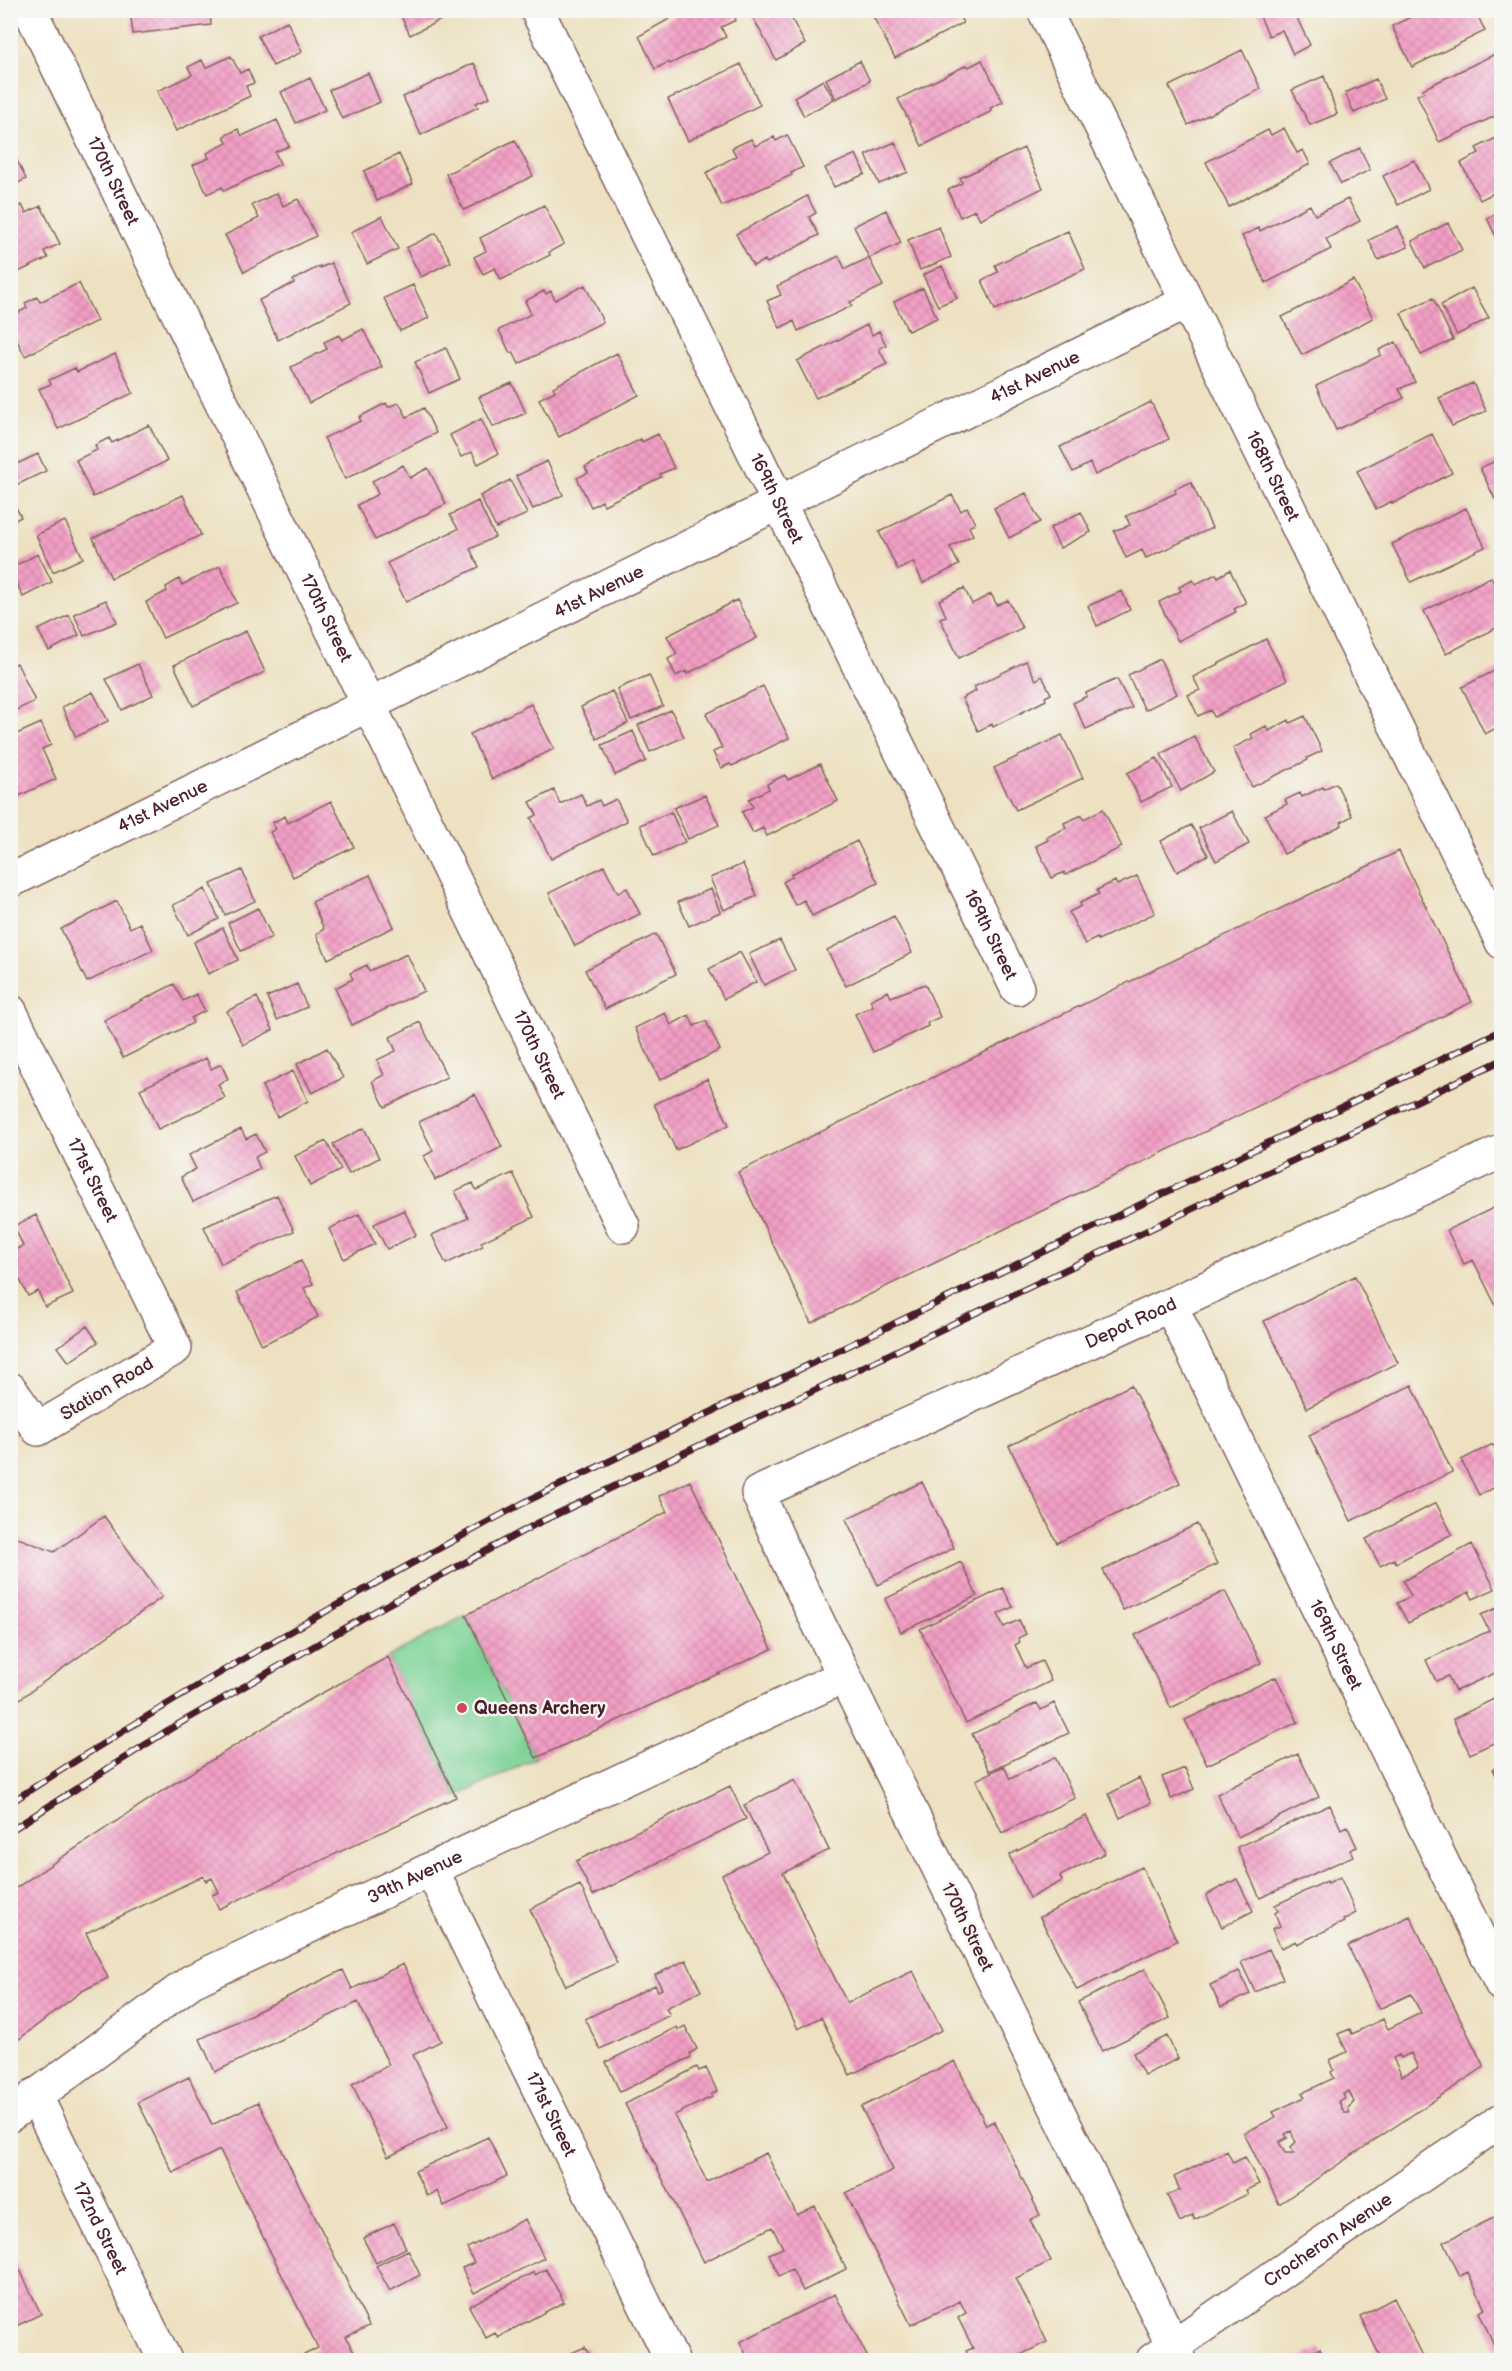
<svg xmlns="http://www.w3.org/2000/svg" width="1512" height="2371" font-family="'Balsamiq Sans',sans-serif">
<defs>
<pattern id="building-cross-hatch" width="8" height="8" patternUnits="userSpaceOnUse" patternTransform="scale(1.5)"><rect width="8" height="8" fill="#f29fc5"/><path d="M0 0l8 8M0 8l8-8" fill="none" stroke="#d188a9"/></pattern>
</defs>
<rect width="100%" height="100%" fill="#f6f6f2"/>
<filter id="ink" filterUnits="userSpaceOnUse"><feTurbulence type="fractalNoise" baseFrequency=".0167" numOctaves="2"/><feDisplacementMap in="SourceGraphic" scale="12" xChannelSelector="R" yChannelSelector="G"/><feConvolveMatrix kernelMatrix="1 2 1 2 8 2 1 2 1" color-interpolation-filters="sRGB"/></filter>
<filter id="wash" filterUnits="userSpaceOnUse"><feTurbulence type="fractalNoise" baseFrequency=".008" numOctaves="4" result="noise"/><feDisplacementMap in="SourceGraphic" scale="24" xChannelSelector="R" yChannelSelector="G"/><feGaussianBlur stdDeviation="1.35" result="paint"/><feColorMatrix in="noise" values="0 0 0 0 0 0 0 0 0 0 0 0 0 0 0 0 0 1.4 0 .05"/><feComposite in="paint" operator="in"/></filter>
<g filter="url(#wash)">
<rect width="100%" height="100%" fill="#ede1c1"/>
<!-- pitch -->
<path fill="#7ad195" stroke="#627860" stroke-width="1.5" d="M466 1615 536 1758 456 1797 388 1657Z"/>
<g id="blocks">
<!-- building -->
<path fill="url(#building-cross-hatch)" fill-rule="evenodd" d="M130 10H210L211 25 133 34Z
M398 10H447L449 16 410 35Z
M685 10H732L736 20 721 27 726 37 670 64 669 62 655 69 639 36Z
M753 10H787L805 44 776 60 750 12Z
M883 10H956L963 23 895 58 873 16Z
M1257 10H1293L1310 45 1293 54 1282 30 1269 36Z
M1425 10H1475L1485 31 1412 67 1392 26Z
M287 21 302 52 273 66 258 36Z
M1242 50 1261 89 1188 125 1169 86Z
M1495 54 1502 67V113L1439 142 1417 95 1424 92 1423 89Z
M231 56 240 73 248 69 254 83 246 86 250 96 176 131 157 91 192 75 188 67 202 60 206 68Z
M982 60 1003 102 990 108 992 111 922 146 898 99 967 65 969 67Z
M860 61 870 81 836 99 826 79Z
M474 63 490 97 476 103 478 107 421 135 403 97Z
M741 64 760 105 688 141 668 99Z
M368 73 380 102 342 119 329 90Z
M1324 76 1337 114 1310 125 1292 90Z
M310 78 325 110 296 123 281 92Z
M1376 79 1385 99 1354 113 1345 93Z
M823 80 834 99 804 116 794 97Z
M277 120 289 146 275 152 280 164 224 191 222 187 207 194 193 165 209 158 207 153 227 143 224 136 238 129 242 136Z
M1284 128 1297 153 1303 150 1310 164 1229 207 1206 162 1268 130 1271 135Z
M787 135 803 167 791 173 792 175 722 206 706 173 736 156 732 148 751 139 755 146 774 137 776 141Z
M1496 138 1499 144 1502 143V189L1480 200 1461 163 1479 153 1476 148Z
M515 140 533 176 464 210 446 174Z
M895 142 908 172 879 184 866 155Z
M10 146 26 179 10 187Z
M1024 148 1043 188 980 219 975 210 960 217 948 190 962 183 960 178Z
M1360 148 1370 170 1341 184 1330 163Z
M399 154 413 184 377 201 364 171Z
M856 154 865 174 834 187 825 168Z
M1414 160 1429 189 1398 205 1383 176Z
M277 193 283 206 298 199 316 236 244 272 225 235 259 218 252 205Z
M807 196 816 213 809 217 819 235 767 263 765 260 753 266 736 234Z
M1348 199 1360 221 1326 239 1331 249 1266 283 1242 236 1259 228 1260 231 1310 205 1315 215Z
M22 205 26 213 41 206 60 244 44 251 48 258 10 276V211Z
M544 205 564 244 549 252 550 255 501 280 495 268 483 274 474 257 486 251 480 238Z
M886 210 901 243 869 258 883 286 850 302 852 306 798 331 794 321 780 328 767 301 781 295 777 286 839 256 845 269 869 258 854 226Z
M1502 211V249L1487 218Z
M382 216 398 249 367 264 351 232Z
M1448 223 1462 250 1425 268 1412 241Z
M1398 226 1408 247 1378 260 1369 240Z
M939 227 951 257 920 270 908 240Z
M1068 231 1085 269 995 310 982 280 998 272 995 265Z
M436 233 451 262 421 277 406 248Z
M331 263 351 303 278 340 259 300 294 283 293 280 320 266V268Z
M942 266 957 298 938 306 923 275Z
M1353 280 1373 318 1302 355 1282 317Z
M79 283 97 321 25 356 10 327V317L27 308 25 303 37 297 40 302Z
M413 285 429 318 400 331 384 298Z
M585 285 603 322 519 364 513 352 510 353 499 330 531 314 525 301 544 291 546 294 551 291 555 300Z
M923 288 937 318 908 331 894 302Z
M1472 288 1489 318 1457 335 1441 305Z
M1433 298 1453 340 1421 355 1401 313Z
M867 325 872 335 879 331 886 345 879 349 887 364 816 398 797 361Z
M363 329 382 367 309 403 291 367 327 349 324 342 339 335 342 340Z
M1396 342 1415 382 1399 389 1404 398 1336 430 1316 386 1381 355 1379 350Z
M446 348 460 379 429 393 415 362Z
M617 353 639 395 559 437 539 399 555 391 553 387Z
M115 354 133 393 58 429 39 389 51 384 49 380 75 368 77 372Z
M512 383 526 413 493 427 479 397Z
M1473 383 1486 411 1452 426 1439 398Z
M1151 402 1169 439 1095 475 1090 463 1073 472 1060 447Z
M386 403 388 407 399 403 407 417 424 408 436 433 345 479 324 438 361 421 359 417Z
M481 419 498 454 478 464 472 452 461 457 450 435Z
M149 425 167 461 93 497 76 460 97 450 95 445 109 438 112 443Z
M658 434 674 468 660 474 661 477 604 505 602 501 591 507 577 478 588 473 585 467 641 439 642 442Z
M1432 434 1452 473 1392 504V501L1376 509 1357 471Z
M38 454 46 471 12 487 10 467Z
M1502 458V497L1495 499 1480 468Z
M547 461 563 495 533 509 516 476Z
M403 465 410 478 428 468 446 504 375 540 357 505 378 494 372 481Z
M510 480 527 514 496 528 480 496Z
M1191 482 1212 528 1146 558 1142 550 1126 558 1114 531 1130 525 1126 516 1176 493 1175 489Z
M1026 493 1040 522 1009 538 994 508Z
M183 495 201 535 111 578 93 538Z
M952 495 961 511 967 507 975 523 969 527 973 535 950 547 959 565 923 583 913 562 898 570 879 532Z
M10 496 21 517 10 523Z
M478 501 495 537 470 549 479 567 406 602 387 563 458 529 450 515Z
M1466 508 1485 547 1411 582 1392 544Z
M1081 512 1091 532 1060 548 1050 528Z
M65 521 83 558 53 572 36 535Z
M38 554 52 582 23 597 10 568Z
M220 566 237 603 163 638 146 602 167 591 166 587 179 579 182 585Z
M1230 570 1246 603 1234 609 1236 612 1178 641 1159 602 1181 591 1179 587 1193 580 1196 584 1216 574 1218 577Z
M1491 577 1502 599V625L1446 654 1424 611Z
M964 588 972 604 991 594 997 605 1008 600 1022 628 959 658 940 618 946 616 939 600Z
M1122 591 1130 610 1097 626 1088 606Z
M106 600 117 622 84 636 74 614Z
M737 600 757 638 687 674 686 671 676 676 668 659 677 654 667 636Z
M69 615 79 635 49 651 38 630Z
M246 631 265 672 193 706 174 665Z
M1266 639 1287 680 1214 717 1211 710 1198 716 1188 695 1200 690 1193 677Z
M1160 659 1177 694 1145 710 1128 675Z
M1026 661 1036 680 1042 676 1051 694 1045 697 1046 700 993 727 992 724 978 731 962 698 976 691 974 687Z
M17 663 35 701 10 713V666Z
M138 664 153 695 122 710 106 679Z
M1502 667V725L1485 734 1462 687Z
M649 675 663 706 631 720 617 689Z
M1117 679 1132 708 1086 729 1073 703 1087 696 1086 693Z
M763 686 789 738 732 766 730 764 721 768 713 752 722 748 706 714Z
M612 691 628 723 597 739 581 707Z
M93 692 108 721 76 737 62 707Z
M531 704 554 749 492 779 470 734Z
M671 710 684 737 650 752 638 725Z
M1305 716 1322 751 1307 758 1308 760 1252 787 1233 748 1253 738 1251 734 1266 726 1269 731 1289 720 1290 723Z
M41 723 51 745 42 749 56 779 10 800V737Z
M633 731 646 761 615 775 602 745Z
M1062 735 1083 778 1016 810 994 768Z
M1194 736 1214 772 1181 791 1161 754Z
M1157 758 1172 787 1141 802 1127 773Z
M820 764 838 801 767 836 763 828 753 833 742 812 753 807 749 799 769 789 767 784 785 775 788 780Z
M1336 783 1352 816 1341 822 1342 825 1284 854 1265 815 1287 804 1285 800 1300 793 1302 797 1323 787 1324 789Z
M554 790 560 804 581 794 587 806 599 800 602 806 616 799 627 821 551 859 531 818 537 815 530 802Z
M705 795 719 825 688 839 674 808Z
M331 801 354 847 293 877 270 832 276 829 272 823 285 816 288 823Z
M1103 809 1122 847 1065 875 1064 872 1052 878 1036 846 1048 840 1047 837 1066 828 1064 823 1082 815 1084 819Z
M1232 811 1249 844 1216 861 1199 828Z
M671 812 685 842 654 856 640 825Z
M1191 825 1208 855 1177 872 1161 841Z
M857 841 878 883 812 916 804 900 795 905 783 882 792 877 791 874Z
M1399 851 1472 1002 811 1323 738 1172Z
M743 864 757 896 724 910 710 878Z
M604 866 618 893 627 888 640 914 575 946 549 893Z
M242 870 255 901 225 915 211 884Z
M370 875 394 927 328 959 316 934 324 929 312 902Z
M1137 876 1155 913 1098 940 1097 938 1085 944 1069 912 1081 906 1080 903 1099 894 1097 890 1115 881 1117 885Z
M205 889 219 919 188 935 173 905Z
M711 889 720 912 689 926 678 902Z
M117 901 130 928 140 923 153 950 87 982 61 929Z
M258 908 272 937 241 951 228 923Z
M894 916 912 953 846 986 827 950Z
M223 928 238 960 208 974 194 942Z
M656 934 676 974 605 1009 585 970Z
M780 940 795 970 764 985 749 954Z
M740 952 756 982 724 999 709 969Z
M407 954 424 991 352 1025 335 988 353 979 350 973 367 965 369 971Z
M174 984 183 1001 196 994 205 1011 191 1018 193 1023 123 1058 104 1020Z
M297 984 307 1007 277 1020 267 997Z
M925 984 940 1017 927 1023 928 1026 873 1052 855 1014 873 1006 870 1000 888 991 891 997Z
M257 997 273 1030 243 1045 227 1011Z
M665 1013 671 1025 689 1015 694 1026 706 1021 720 1050 660 1080 635 1028Z
M420 1022 447 1077 385 1107 372 1081 384 1075 377 1060 396 1051 390 1037Z
M327 1048 343 1078 312 1093 297 1064Z
M206 1058 211 1069 221 1064 228 1079 218 1084 225 1098 158 1129 140 1089Z
M293 1071 308 1101 277 1117 262 1086Z
M707 1079 729 1125 676 1150 654 1104Z
M475 1094 502 1147 435 1180 424 1156 433 1151 419 1122Z
M364 1128 379 1158 349 1174 333 1144Z
M241 1129 246 1139 256 1134 265 1152 255 1157 260 1169 193 1202 181 1177 196 1169 189 1155Z
M326 1141 341 1170 310 1186 295 1156Z
M513 1173 534 1217 481 1242 483 1246 446 1264 432 1235 468 1218 455 1191 473 1183 476 1190Z
M277 1195 294 1231 221 1264 204 1227Z
M1502 1204V1318L1473 1260 1464 1264 1447 1230Z
M404 1210 416 1235 387 1249 374 1224Z
M359 1214 375 1244 344 1259 329 1229Z
M36 1215 73 1294 45 1307 38 1291 28 1296 10 1260V1252L23 1246 14 1226Z
M301 1261 313 1284 304 1288 318 1317 262 1345 237 1292Z
M1355 1276 1398 1363 1307 1408 1264 1321Z
M87 1326 98 1342 69 1362 58 1347Z
M1131 1385 1180 1483 1057 1543 1009 1446Z
M1412 1385 1452 1472 1351 1521 1309 1435Z
M1493 1444 1502 1462V1484L1479 1495 1461 1460Z
M690 1481 772 1649 536 1758 466 1615 667 1512 659 1496Z
M922 1482 954 1548 878 1585 846 1519Z
M1436 1503 1452 1534 1396 1563 1394 1559 1380 1566 1366 1539Z
M104 1516 162 1597 10 1706V1537L13 1536 54 1552Z
M1197 1524 1217 1564 1123 1610 1103 1570Z
M1472 1544 1495 1589 1473 1599 1469 1592 1408 1623 1397 1603 1411 1596 1403 1581Z
M961 1562 977 1596 901 1632 885 1599Z
M1003 1588 1013 1607 998 1614 1004 1627 1019 1620 1026 1634 1018 1638 1020 1642 1015 1645 1026 1668 1042 1661 1051 1681 966 1723 920 1629Z
M1225 1591 1261 1663 1171 1708 1135 1635Z
M1502 1606V1670L1455 1691 1448 1676 1436 1681 1426 1660 1489 1631 1481 1615Z
M388 1657 456 1797 219 1909 212 1895 219 1892 212 1878 206 1881 203 1876 86 1933 108 1978 82 1991 10 2046V1892L162 1791 302 1704Z
M1276 1677 1298 1722 1207 1765 1185 1720Z
M1502 1695V1739L1470 1754 1453 1719Z
M1037 1703 1041 1710 1054 1703 1069 1733 990 1771 972 1734Z
M1298 1754 1319 1797 1238 1837 1217 1794Z
M1055 1757 1075 1798 1002 1833 976 1780 1004 1766 1010 1779Z
M1502 1765V1787L1493 1769Z
M1185 1768 1194 1789 1171 1799 1162 1777Z
M1139 1778 1151 1803 1120 1818 1109 1794Z
M795 1780 829 1850 783 1873 847 2003 913 1971 942 2030 850 2075 821 2017 798 2029 722 1875 768 1852 744 1805Z
M730 1786 746 1819 593 1895 576 1861Z
M1330 1805 1341 1829 1347 1826 1357 1847 1350 1850 1353 1856 1260 1898 1237 1847Z
M1086 1816 1105 1853 1060 1876 1062 1881 1030 1898 1009 1855Z
M1142 1867 1177 1941 1077 1990 1040 1917Z
M1340 1877 1356 1913 1343 1920 1344 1922 1297 1944 1296 1941 1281 1948 1272 1929 1280 1926 1275 1913 1278 1911 1275 1905 1327 1881 1328 1883Z
M1237 1879 1253 1911 1222 1927 1206 1895Z
M580 1885 617 1963 566 1986 530 1909Z
M1410 1916 1484 2067 1279 2204 1244 2133 1276 2117 1273 2112 1305 2097 1302 2093 1334 2078 1331 2072 1334 2070 1330 2060 1347 2052 1338 2034 1350 2029 1352 2034 1383 2019 1388 2029 1421 2013 1411 1994 1379 2009 1348 1946ZM1411 2053 1418 2068 1402 2076 1393 2058 1399 2055 1401 2058ZM1349 2091 1354 2102 1348 2108 1350 2113H1344L1339 2102 1345 2099 1343 2094ZM1291 2131 1296 2142 1291 2147 1294 2153H1285L1279 2142 1287 2138 1285 2134Z
M1269 1949 1283 1979 1255 1992 1241 1962Z
M686 1960 701 1991 666 2008 670 2015 600 2049 585 2019 655 1985 658 1991 662 1989 655 1975Z
M403 1964 441 2041 413 2055 448 2127 388 2157 352 2084 389 2065 358 2002 215 2072 200 2039 343 1970 352 1989Z
M1145 1969 1170 2018 1102 2051 1078 2002Z
M1239 1971 1250 1994 1221 2007 1210 1985Z
M685 2026 697 2049 690 2053 691 2057 620 2092 606 2062 677 2027 678 2030Z
M1167 2036 1178 2059 1144 2075 1133 2053Z
M955 2061 986 2125 994 2121 1040 2215 1030 2220 1051 2261 1016 2278 1047 2342 1010 2360H971L966 2351 973 2348 958 2318 966 2313 960 2301 911 2325 846 2193 893 2170 861 2107Z
M697 2067 699 2071 706 2068 717 2091 711 2095 712 2097 674 2115 707 2182 766 2153 797 2215 815 2206 846 2269 803 2291 792 2269 779 2276 769 2254 783 2248 772 2227 704 2262 625 2104Z
M189 2077 212 2125 258 2102 369 2326 346 2337 358 2360H294L318 2348 220 2150 173 2173 138 2102Z
M488 2137 507 2176 444 2206 437 2191 427 2196 415 2171Z
M1227 2151 1233 2163 1245 2157 1259 2184 1246 2190 1248 2194 1194 2220 1193 2215 1180 2222 1167 2195 1180 2190 1174 2177Z
M1502 2214V2346L1496 2349 1479 2312 1485 2309 1468 2272 1460 2276 1444 2242Z
M525 2219 544 2258 474 2293 462 2268 474 2263 467 2248Z
M394 2223 406 2248 376 2263 363 2238Z
M10 2249 41 2314 10 2329Z
M408 2250 420 2275 390 2291 376 2266Z
M546 2269 564 2302 498 2337 495 2333 486 2338 469 2306 534 2272 535 2275Z
M835 2294 869 2360H749L740 2342Z
M1394 2298 1425 2360H1382L1360 2316Z
M585 2347 592 2360H556Z
M1320 2348 1326 2360H1297Z"/>
</g>
</g>
<g filter="url(#ink)">
<use href="#blocks" fill-opacity="0" stroke="#836360" stroke-width="1.5"/>
<g fill="none" stroke-linecap="round" stroke-linejoin="round">
<!-- minor casing -->
<g stroke="#836360" stroke-width="36">
<g id="minor">
<path id="s1" d="M30 10 623 1226"/>
<path id="s2" d="M537 10 1017 988"/>
<path id="s3" d="M1044 10 1502 942"/>
<path id="s4" d="M10 881 1187 302"/>
<path id="s5" d="M10 1011 175 1348 38 1429 10 1389"/>
<path id="s6" d="M1170 1305 1502 1985"/>
<path id="s7" d="M431 1869 672 2360"/>
<path id="s8" d="M35 2095 165 2360"/>
<path id="s9" d="M10 2115 192 1981 844 1676"/>
<path id="s10" d="M1180 2360 786 1557 758 1493 1170 1305 1502 1151"/>
</g>
</g>
<!-- tertiary casing -->
<g stroke="#836360" stroke-width="36">
<g id="tertiary">
<path id="s11" d="M1153 2360 1502 2120"/>
</g>
</g>
<!-- minor -->
<use href="#minor" stroke="#fff" stroke-width="33"/>
<!-- tertiary -->
<use href="#tertiary" stroke="#fff" stroke-width="33"/>
<!-- rail casing -->
<g stroke="#4a1f2b" stroke-width="7">
<path id="rail" d="M10 1803C178 1693 352 1594 529 1500L1502 1030
M10 1831 170 1729 368 1615 536 1524 1502 1060"/>
</g>
<!-- rail -->
<use href="#rail" stroke="#f6f6f2" stroke-width="4.5" stroke-dasharray="14" stroke-linecap="butt"/>
</g>
</g>
<!-- markers -->
<circle fill="#d1495b" stroke="#f6f6f2" stroke-width="2" cx="462" cy="1708" r="6"/>
<g text-anchor="middle" dominant-baseline="central" stroke-width="5" stroke-linejoin="round" paint-order="stroke">
<!-- street labels -->
<g font-size="18" fill="#4a1f2b" stroke="#f6f6f2">
<text stroke="none"><textPath href="#s1" startOffset="190">170th Street</textPath></text>
<text stroke="none"><textPath href="#s4" startOffset="1142">41st Avenue</textPath></text>
<text stroke="none"><textPath href="#s3" startOffset="519">168th Street</textPath></text>
<text stroke="none"><textPath href="#s2" startOffset="544">169th Street</textPath></text>
<text stroke="none"><textPath href="#s4" startOffset="656">41st Avenue</textPath></text>
<text stroke="none"><textPath href="#s1" startOffset="676">170th Street</textPath></text>
<text stroke="none"><textPath href="#s4" startOffset="170">41st Avenue</textPath></text>
<text stroke="none"><textPath href="#s2" startOffset="1030">169th Street</textPath></text>
<text stroke="none"><textPath href="#s1" startOffset="1162">170th Street</textPath></text>
<text stroke="none"><textPath href="#s5" startOffset="188">171st Street</textPath></text>
<text stroke="none"><textPath href="#s10" startOffset="1374">Depot Road</textPath></text>
<text transform="translate(107 1389) rotate(-31)">Station Road</text>
<text stroke="none"><textPath href="#s6" startOffset="378">169th Street</textPath></text>
<text stroke="none"><textPath href="#s9" startOffset="472">39th Avenue</textPath></text>
<text transform="translate(967 1927) rotate(64)">170th Street</text>
<text stroke="none"><textPath href="#s7" startOffset="273">171st Street</textPath></text>
<text stroke="none"><textPath href="#s8" startOffset="148">172nd Street</textPath></text>
<text stroke="none"><textPath href="#s11" startOffset="212">Crocheron Avenue</textPath></text>
</g>
<!-- poi labels -->
<g font-size="18" font-weight="bold" fill="#4a1f2b" stroke="#f6f6f2" text-anchor="start">
<text x="474" y="1708">Queens Archery</text>
</g>
</g>
<!-- margin -->
<rect width="1512" height="2371" fill="none" stroke="#f6f6f2" stroke-width="36"/>
</svg>
